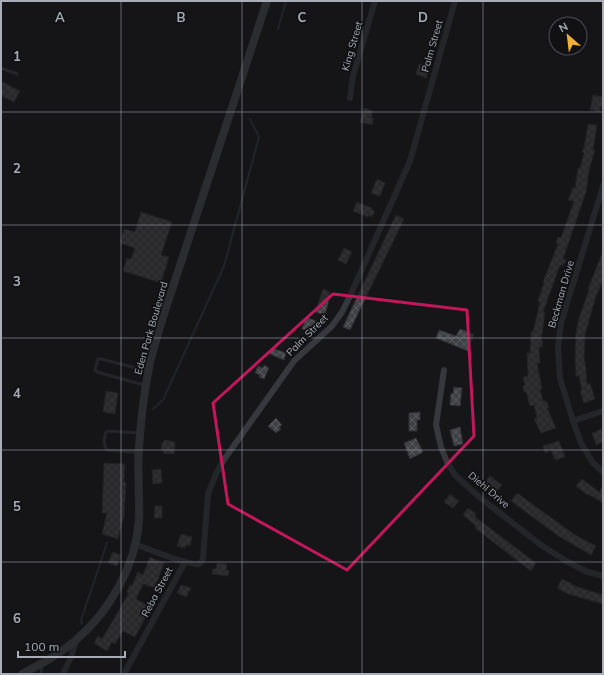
<svg xmlns="http://www.w3.org/2000/svg" width="604" height="675" font-family="Mulish,sans-serif">
<defs>
<pattern id="building-cross-hatch" width="8" height="8" patternUnits="userSpaceOnUse"><rect width="8" height="8" fill="#404145"/><path d="M0 0l8 8M0 8l8-8" fill="none" stroke="#595a5e"/></pattern>
</defs>
<rect width="100%" height="100%" fill="#161618"/>
<g fill="none" stroke-linecap="round" stroke-linejoin="round">
<!-- stream -->
<path stroke="#2c353c" stroke-width="2" d="M278 29 286 1
M153 409 163 400 224 266 259 137 250 119
M82 624 81 620 107 543"/>
</g>
<!-- building -->
<path fill="url(#building-cross-hatch)" stroke="#303034" d="M419 64 425 65 423 70 428 72 426 78 416 74Z
M3 82 20 91 14 102 1 96V87Z
M593 95 603 97V106H601L600 112 590 110Z
M364 108 373 111 371 118H374L372 125 360 122Z
M588 124 597 125 593 150H595L589 170 586 192 563 259 566 260 563 266 560 265 543 312 545 313 541 341H543L542 347H539L540 363H537L542 389H540L543 401 545 400V402H547L549 408H547L556 428 541 433 534 419 537 418 534 405 530 406 526 392H524L523 386 525 385 523 377 528 376 527 353H530L531 332H533L540 302 538 301 544 283 543 282 558 244 556 243 558 237 561 238 574 201 568 200 573 187 575 188 578 168H580L584 153 582 152 584 148Z
M377 179 385 183 380 196 371 193Z
M357 202 372 208V210L375 211 372 217 369 215 368 217 353 211Z
M141 212 172 222 161 255 169 257 161 283 123 271 127 258 131 259 135 248 120 243 124 229 135 232Z
M396 215 404 219 350 330 343 327Z
M344 248 352 252 346 264 338 260Z
M603 251V280L595 299 585 335 584 361H585L587 384 590 383 595 399 584 403 580 391 582 390 579 376H576L575 359 576 333 579 318 589 290 588 289Z
M323 289 330 292 329 295 330 296 325 315 315 312Z
M306 317 316 321 313 329 310 328 309 331 302 329Z
M460 329 474 334 468 351 436 338 439 330 456 336Z
M272 348 286 353 284 360 270 354Z
M264 365 269 368 264 379 259 377 260 375 255 373 258 366 263 368Z
M454 387 462 388 460 406 450 405 451 393 453 394Z
M106 391 118 393 115 414 103 412Z
M420 412V420H417V431H409V413Z
M276 418 282 425 279 427 281 429 276 433 268 426Z
M460 427 463 444 454 446 450 430Z
M601 429 603 435V442L596 445 592 433Z
M416 438 423 452 410 459 404 443Z
M164 440 175 442 174 454 163 453 164 450H161L162 443H163Z
M559 441 565 457 555 460 551 450 545 453 543 446Z
M104 463 125 464 124 482 126 483 124 516 118 539 102 534 107 513H102Z
M161 469 162 483 153 484 152 470Z
M490 476 502 485 496 492 484 483Z
M582 479 599 492 603 486V503L588 494 587 495 576 486Z
M517 493 575 535 596 546 591 555 557 535 511 501Z
M450 494 459 501 453 508 444 502Z
M155 506H162V518H154Z
M468 508 476 514 475 517 536 563 531 571 475 528 476 526 463 515Z
M181 534 192 537 190 546 186 545 185 548 177 546Z
M113 552 121 555 117 566 108 563Z
M150 557 164 563 155 588 143 584 136 599 151 607 135 637 123 631 115 644 112 642 107 651 94 643 98 636 102 639 129 593 127 592 130 585 132 586 138 572 143 575Z
M217 563 227 564 226 570 229 571 228 576 212 574 213 569H216Z
M562 579 572 584V585L603 595V604L568 594 557 588Z
M181 585 191 588 186 597 177 593Z"/>
<g fill="none" stroke-linecap="round" stroke-linejoin="round">
<!-- lane -->
<path stroke="#37383d" stroke-width="3" d="M1 68 17 74
M144 385 97 372 95 370 98 359H101L148 371
M137 452 107 450C103 445 104 437 106 432L109 431 139 433
M41 674 42 666"/>
<!-- street -->
<path stroke="#37383d" stroke-width="6" d="M350 98 353 76 375 1
M603 186 561 323 558 347 560 378 573 421 581 443 593 463 603 472
M444 370 436 425 441 447 447 462 455 475 478 496 541 545 566 561 588 572 603 576
M573 421 603 411
M135 544C145 548 191 566 199 564 201 563 202 561 203 559L208 494 216 474 223 461 294 361 332 326 342 312 351 294 410 161 455 1
M63 674 71 657 76 641
M124 674 185 562"/>
<!-- secondary -->
<path stroke="#45474d" stroke-width="8" d="M22 674C41 664 60 654 76 640 110 611 136 565 139 520 140 496 137 471 139 447 141 419 144 391 150 363 153 348 159 332 163 317L267 1"/>
</g>
<!-- marked area -->
<path d="M0 0H604V675H0ZM333 294 467 310 474 436 347 570 228 504 213 403Z" fill="#161618" fill-opacity=".55" fill-rule="evenodd"/>
<path fill="none" stroke="#c2185b" stroke-width="3" stroke-linejoin="round" d="M333 294 467 310 474 436 347 570 228 504 213 403Z"/>
<!-- grid -->
<path fill="none" stroke="#a8adb8" stroke-width="1" stroke-opacity="0.55" d="M121 1V674M242 1V674M362 1V674M483 1V674M1 112H603M1 225H603M1 338H603M1 450H603M1 562H603"/>
<g text-anchor="middle" dominant-baseline="central" stroke-width="3.5" stroke-linejoin="round" paint-order="stroke">
<!-- street labels -->
<g font-size="10" fill="#a8adb8" stroke="#111113">
<text transform="translate(352 46) rotate(-74)">King Street</text>
<text transform="translate(432 46) rotate(-74)">Palm Street</text>
<text transform="translate(561 294) rotate(-74)">Beckman Drive</text>
<text transform="translate(151 328) rotate(-74)">Eden Park Boulevard</text>
<text transform="translate(307 335) rotate(-45)">Palm Street</text>
<text transform="translate(489 490) rotate(40)">Diehl Drive</text>
<text transform="translate(157 592) rotate(-62)">Reba Street</text>
</g>
</g>
<g font-size="13" text-anchor="middle" font-weight="bold" fill="#a8adb8" stroke="#111113" stroke-width="3.5" stroke-linejoin="round" paint-order="stroke">
<text x="60" y="22">A</text>
<text x="181" y="22">B</text>
<text x="302" y="22">C</text>
<text x="423" y="22">D</text>
<text x="17" y="61">1</text>
<text x="17" y="173">2</text>
<text x="17" y="286">3</text>
<text x="17" y="398">4</text>
<text x="17" y="511">5</text>
<text x="17" y="623">6</text>
</g>
<!-- border -->
<rect width="604" height="675" fill="none" stroke="#a8adb8" stroke-width="4"/>
<!-- north arrow -->
<g transform="translate(568 36) rotate(332)"><circle r="19" fill="#111113" stroke="#4d4f55"/>
<path d="M0-3L7 15L0 10L-7 15Z" fill="#f2b134"/>
<text y="-6" font-size="11" font-weight="bold" text-anchor="middle" fill="#a8adb8">N</text>
</g>
<!-- scale -->
<path d="M18 651v6h107v-6" fill="none" stroke="#a8adb8" stroke-width="2"/>
<text x="24" y="651" font-size="12" fill="#a8adb8" stroke="#111113" stroke-width="3" paint-order="stroke">100 m</text>
</svg>
